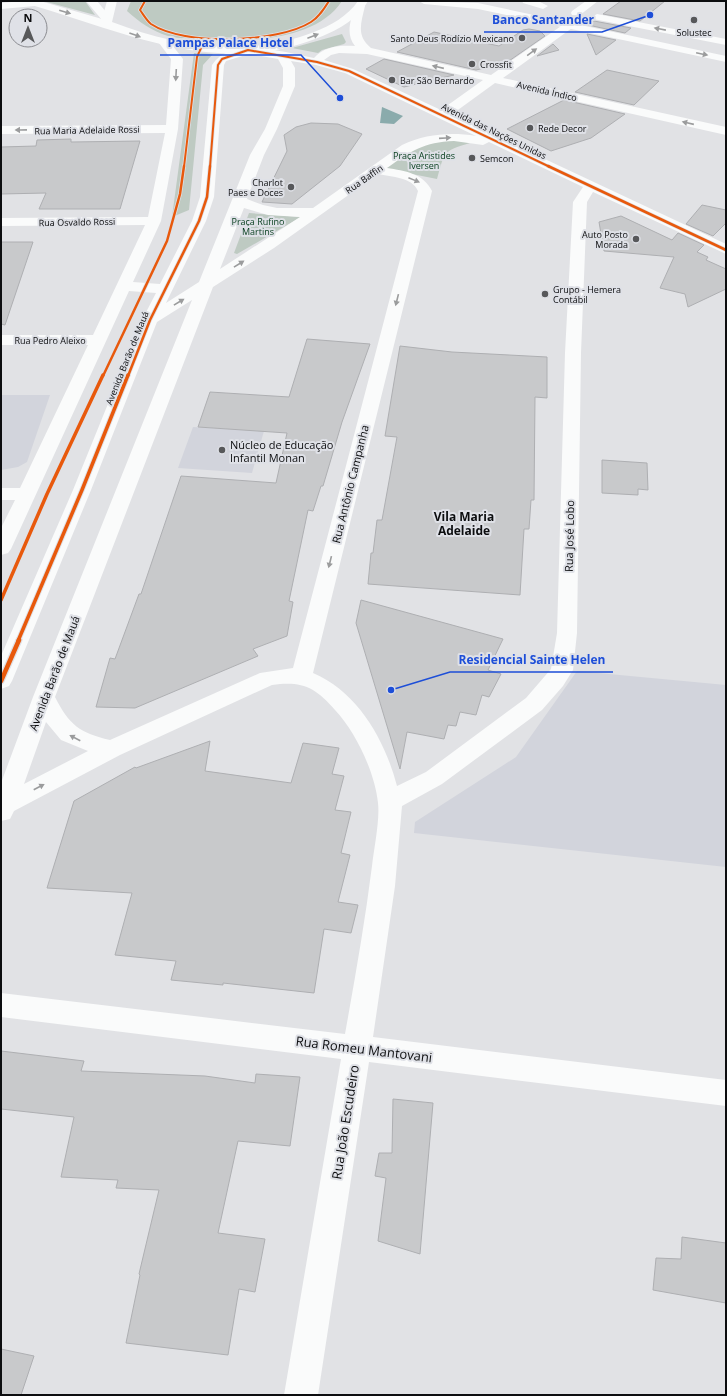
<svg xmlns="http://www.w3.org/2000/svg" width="727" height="1396" font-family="'Open Sans',sans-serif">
<rect width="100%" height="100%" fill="#e1e2e5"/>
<!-- built -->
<path fill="#d2d4dc" d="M1 395H50L27 462 18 467 1 470Z
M193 427 264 431 252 473 178 468Z
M577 671 726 685V867L414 833 415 822 516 757Z"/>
<!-- green -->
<path fill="#becac2" d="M43 1H85L95 15Z
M131 1H342C316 41 247 42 205 40 193 39 180 39 168 36 152 31 139 22 127 11Z
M342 34 346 42 344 44 322 50 318 53 292 48Z
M194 53 213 54 203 65 189 210 172 217Z
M451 139 470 143C442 151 445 152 437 179L382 168 425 143Z
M249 213 301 217 237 254 234 253Z"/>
<!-- water -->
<path fill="#8aabac" d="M382 107 403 116 394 124 380 123Z"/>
<!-- building -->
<path fill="#c8c9cb" stroke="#aeafb2" d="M621 1H665L640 21 603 14Z
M594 21 631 28 625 33 588 25Z
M529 29 540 31 545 36 506 63 476 70 397 52 434 32 499 46 523 30Z
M587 34 616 40 596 55Z
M553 44 559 50 537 56Z
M384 59 454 75 404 87 366 69Z
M607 70 659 81 634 105 575 92Z
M564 100 625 114 591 138 551 151 507 129Z
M311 123 338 124 362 134 340 166 292 204 262 202 287 151 284 135 296 127Z
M71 139V142L140 141 120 209H39L46 193 1 194V147L36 146 37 140Z
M702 205 726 210V223L713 236 686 224Z
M621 216 672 240 678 233 704 245 697 252 708 257 706 260 726 269V289L688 307 685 294 660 288 674 257 604 251 599 222Z
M1 242H33L5 325 1 324Z
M307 339 370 344 342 422 323 486H321L313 511 308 510 289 601 293 602 287 636 253 649 258 656 135 708 96 707 110 658 115 659 139 594H141L181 476 276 483 287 433 198 427 210 392 289 397Z
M400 346 452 352 547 357V398L535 397 534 500H531L529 529H524L520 595 368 584 371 553H373L377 520H382L397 437 385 436Z
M602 460 647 463 648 490 638 489V495L602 493Z
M361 600 503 639 488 670 501 674 489 697 482 695 476 715 460 712 456 726 448 725 444 739 407 732 400 769 356 623Z
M210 741 205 771 291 783 303 743 339 748 332 774 344 776 335 810 351 812 341 853 350 855 338 902 358 905 351 933 324 929 314 993 223 983V985L171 980 176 961 115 955 132 893 47 888 74 801 135 767 136 768Z
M1 1051 84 1061 81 1071 205 1076 255 1083 256 1074 300 1077 290 1146 238 1141 218 1233 265 1239 255 1292 239 1289 228 1355 126 1343 140 1275 139 1274 159 1190 116 1188 118 1180 61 1177 74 1117 1 1109Z
M393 1099 433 1103 420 1254 378 1241 386 1178 375 1176 379 1153H392Z
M682 1237 726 1243V1303L653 1290 656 1258 681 1259Z
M1 1349 34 1356 21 1395H1Z"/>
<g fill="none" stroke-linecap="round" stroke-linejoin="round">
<!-- minor -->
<path fill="#fafbfb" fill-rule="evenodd" d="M22 1H39L40 3 35 6 1 9V3Z
M86 1H97L111 18 110 20H102Z
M586 1H598L580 15H572L571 13 572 11Z
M360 3 365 6C361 23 356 36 371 48L491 75 564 24H572L573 26 572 28 503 78 726 127V135L495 83 451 115 726 244V254L593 192 587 202 581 353 577 633 573 670 563 686 542 710 442 784 402 806 395 886 373 1037 726 1080V1106L369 1062 318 1395H284L341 1059 1 1017V993L345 1034C355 978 365 922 372 866 374 848 380 820 378 803 375 773 356 732 335 710 315 687 302 681 272 685L120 755 14 811 10 819 1 821V783L33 697 192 300 157 322 91 490 12 681 9 686 1 689V656L73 490 142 320 156 293 129 291 11 549 8 553 1 555V528L15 500H1V488H20L88 345H1V335H93L145 225 1 226V218L148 217 165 133 1 134V126L166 125 171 59 159 43 161 41H169L183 59 178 129 161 221 133 282 160 284 192 221 200 197 212 65C232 35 285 53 314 58 324 46 341 45 355 46 345 33 351 20 355 6ZM339 53 367 54 483 80 441 110 353 69 324 60 331 55ZM249 54 278 59 283 68V86L265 129 250 155 199 282 166 303 206 221 214 197 224 65 226 61ZM291 61 316 65 345 73 476 136C450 132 426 134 402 145L313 208H277L263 205 247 199 264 155 277 129 295 86V68ZM454 141 483 145 489 142 583 187 573 202 565 353 557 633 551 669 526 698 426 772 397 786C385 740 358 692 313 673L432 191C423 173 405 171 387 168 411 151 424 142 454 141ZM378 174C392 177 412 177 418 191L293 668 260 673 110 740C80 733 69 725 55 697L213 287 274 248ZM244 208 268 215 300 217 220 269ZM46 722 61 740 88 751 24 784Z"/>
<!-- major -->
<path fill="#fafbfb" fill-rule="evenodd" d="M23 1H40L102 19 107 1H117L112 22C177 47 247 58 314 32 330 26 348 16 358 1H368C356 21 336 31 315 39 214 78 121 30 24 3Z
M419 1 478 3 726 56V62L478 9 424 4Z
M522 1H538L548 6 543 9 523 3Z
M597 14 726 39V45L593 19 592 17Z"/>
<!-- cycleway-far3 casing -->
<g stroke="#dfe1e7" stroke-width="3.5">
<path id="cycleway-far3" d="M145 1 140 10C143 14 147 21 151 24 184 46 278 43 311 22 319 17 324 9 329 1
M184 167 197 57 205 39
M210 167 218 65 222 59 248 50 317 62 349 71 550 167"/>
</g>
<!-- cycleway-far2 casing -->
<g stroke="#dfe1e7" stroke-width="4">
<path id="cycleway-far2" d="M548 166 726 250
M103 376 167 241 180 194 184 166
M128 376 150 320 199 221 207 197 210 166"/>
</g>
<!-- cycleway-far1 casing -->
<g stroke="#dfe1e7" stroke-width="5.5">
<path id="cycleway-far1" d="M1 600 47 494 103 375
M18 641 82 490 128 375"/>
</g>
<!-- cycleway casing -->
<g stroke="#dfe1e7" stroke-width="7">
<path id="cycleway" d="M1 681 19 640"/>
</g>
<!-- cycleway-far3 -->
<use href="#cycleway-far3" stroke="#e8590c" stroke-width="2"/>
<!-- cycleway-far2 -->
<use href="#cycleway-far2" stroke="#e8590c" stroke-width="2.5"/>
<!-- cycleway-far1 -->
<use href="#cycleway-far1" stroke="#e8590c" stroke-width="3.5"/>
<!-- cycleway -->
<use href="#cycleway" stroke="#e8590c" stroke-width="4.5"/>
</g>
<!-- one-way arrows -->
<defs><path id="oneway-solid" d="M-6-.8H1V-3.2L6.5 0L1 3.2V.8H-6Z"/></defs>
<g fill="#9b9c9d">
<use href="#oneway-solid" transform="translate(65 12) rotate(16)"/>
<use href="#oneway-solid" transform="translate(660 29) rotate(-169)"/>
<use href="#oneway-solid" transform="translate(135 35) rotate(20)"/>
<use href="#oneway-solid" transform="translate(313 36) rotate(-21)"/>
<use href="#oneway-solid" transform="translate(532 52) rotate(-36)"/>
<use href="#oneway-solid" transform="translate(702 54) rotate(12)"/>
<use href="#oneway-solid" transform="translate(438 67) rotate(-167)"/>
<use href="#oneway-solid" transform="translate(176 75) rotate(93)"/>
<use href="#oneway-solid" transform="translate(688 123) rotate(-167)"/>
<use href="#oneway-solid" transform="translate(21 130) rotate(179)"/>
<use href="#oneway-solid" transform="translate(445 138) rotate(-4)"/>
<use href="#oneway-solid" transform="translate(414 180) rotate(22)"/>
<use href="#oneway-solid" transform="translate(239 264) rotate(-32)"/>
<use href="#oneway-solid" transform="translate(397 300) rotate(104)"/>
<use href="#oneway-solid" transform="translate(179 302) rotate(-31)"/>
<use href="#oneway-solid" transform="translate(330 562) rotate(104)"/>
<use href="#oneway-solid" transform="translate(75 738) rotate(-152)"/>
<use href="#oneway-solid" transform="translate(39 787) rotate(-28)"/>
</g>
<!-- markers -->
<g fill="#57585a" stroke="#dfe1e7" stroke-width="1.5">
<circle cx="694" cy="20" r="4"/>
<circle cx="522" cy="38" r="4"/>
<circle cx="472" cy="64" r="4"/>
<circle cx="392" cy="80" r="4"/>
<circle cx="530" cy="128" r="4"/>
<circle cx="472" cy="158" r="4"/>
<circle cx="291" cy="187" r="4"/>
<circle cx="636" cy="239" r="4"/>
<circle cx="545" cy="294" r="4"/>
<circle cx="222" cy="450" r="4"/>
</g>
<g text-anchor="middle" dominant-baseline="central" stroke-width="4" stroke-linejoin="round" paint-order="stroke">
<!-- far-poi labels -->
<g font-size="9" fill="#0c0d0f" stroke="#dfe1e7" text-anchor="start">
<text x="694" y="32" text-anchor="middle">Solustec</text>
<text x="514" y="38" text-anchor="end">Santo Deus Rodízio Mexicano</text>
<text x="480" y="64">Crossfit</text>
<text x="400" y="80">Bar São Bernardo</text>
<text x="538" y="128">Rede Decor</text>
<text x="480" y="158">Semcon</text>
<text x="283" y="182" text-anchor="end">Charlot<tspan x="283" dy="10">Paes e Doces</tspan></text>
<text x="628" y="234" text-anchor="end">Auto Posto<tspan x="628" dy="10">Morada</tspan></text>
<text x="553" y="289">Grupo - Hemera<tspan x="553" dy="10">Contábil</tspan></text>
</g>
<!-- far-street labels -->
<g font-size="9" fill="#0c0d0f" stroke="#dfe1e7">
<text transform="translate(547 91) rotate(13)">Avenida Índico</text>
<text transform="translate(87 130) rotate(-1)">Rua Maria Adelaide Rossi</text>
<text transform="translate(494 131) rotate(26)">Avenida das Nações Unidas</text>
<text transform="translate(364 179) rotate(-35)">Rua Baffin</text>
<text transform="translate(77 222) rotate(-1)">Rua Osvaldo Rossi</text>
<text x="50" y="340">Rua Pedro Aleixo</text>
<text transform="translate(127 358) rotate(-68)">Avenida Barão de Mauá</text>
</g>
<!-- far-park labels -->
<g font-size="9" fill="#043c1b" stroke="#dfe1e7">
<text x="424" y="155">Praça Aristides<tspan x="424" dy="10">Iversen</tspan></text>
<text x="258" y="221">Praça Rufino<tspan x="258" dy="10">Martins</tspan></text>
</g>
<!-- poi labels -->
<g font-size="11" fill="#0c0d0f" stroke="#dfe1e7" text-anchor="start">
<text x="230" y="444">Núcleo de Educação<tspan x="230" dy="13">Infantil Monan</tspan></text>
</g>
<!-- street labels -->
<g font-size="11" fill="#0c0d0f" stroke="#dfe1e7">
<text transform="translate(350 484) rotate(-76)">Rua Antônio Campanha</text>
<text transform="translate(569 536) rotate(-89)">Rua José Lobo</text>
<text transform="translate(54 673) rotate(-69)">Avenida Barão de Mauá</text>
</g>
<!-- neighbourhood labels -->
<g font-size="12" font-weight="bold" fill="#0c0d0f" stroke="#dfe1e7">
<text x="464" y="516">Vila Maria<tspan x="464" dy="14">Adelaide</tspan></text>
</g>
<!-- near-street labels -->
<g font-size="13" fill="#0c0d0f" stroke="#dfe1e7">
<text transform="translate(364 1049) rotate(7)">Rua Romeu Mantovani</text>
<text transform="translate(345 1122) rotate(-81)">Rua João Escudeiro</text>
</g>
</g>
<!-- callouts -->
<path fill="none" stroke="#1d4ed8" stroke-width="1.5" d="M650 15L602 32H484M340 98L301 55H160M391 690L450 672H613"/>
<g fill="#1d4ed8" stroke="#dfe1e7" stroke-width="1.5">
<circle cx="650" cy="15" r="4"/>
<circle cx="340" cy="98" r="4"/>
<circle cx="391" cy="690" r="4"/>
</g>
<g font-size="12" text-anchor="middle" font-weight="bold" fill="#1d4ed8" stroke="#dfe1e7" stroke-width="4" stroke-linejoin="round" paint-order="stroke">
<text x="543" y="24">Banco Santander</text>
<text x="230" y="47">Pampas Palace Hotel</text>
<text x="532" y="664">Residencial Sainte Helen</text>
</g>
<!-- border -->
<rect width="727" height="1396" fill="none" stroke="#0c0d0f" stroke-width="4"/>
<!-- north arrow -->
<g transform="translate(28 28)"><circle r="19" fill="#dfe1e7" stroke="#8b8c91"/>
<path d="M0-3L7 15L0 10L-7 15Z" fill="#57585a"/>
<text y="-6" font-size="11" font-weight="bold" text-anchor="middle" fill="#0c0d0f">N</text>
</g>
</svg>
